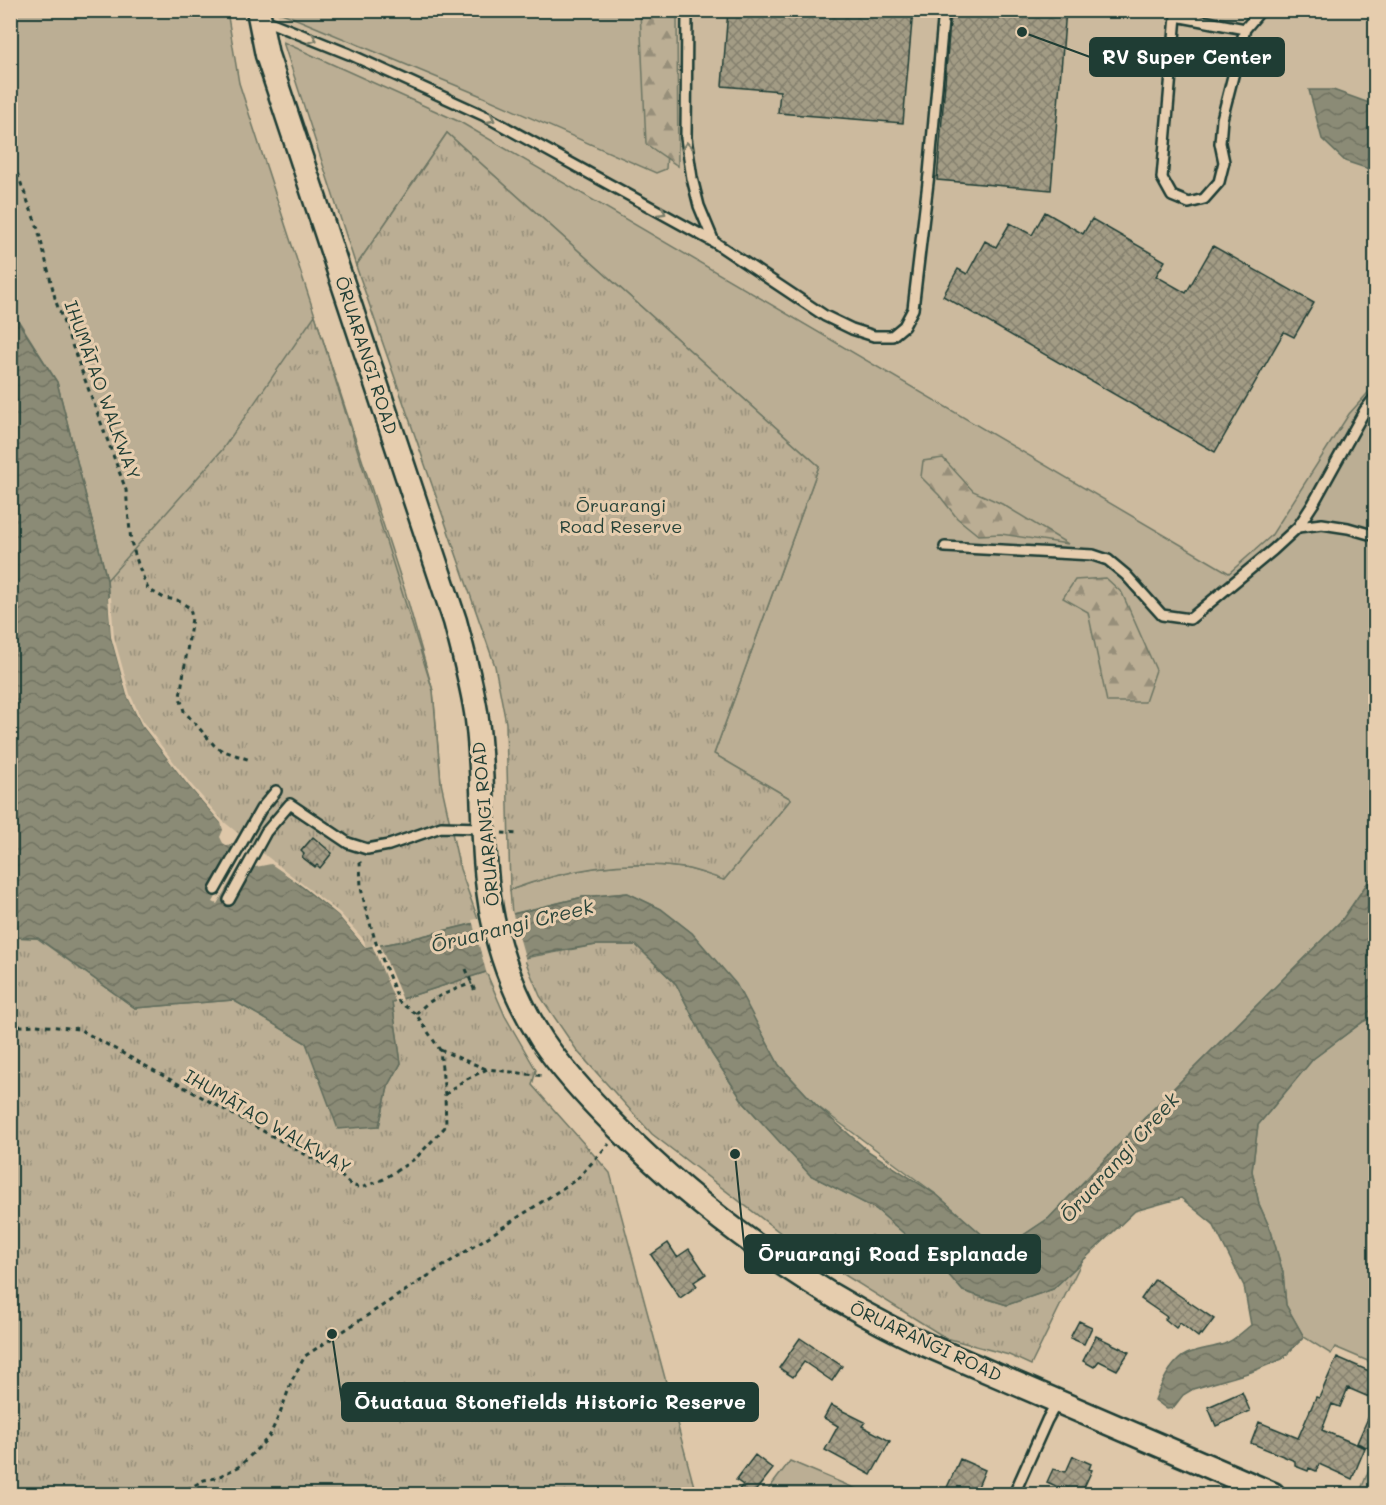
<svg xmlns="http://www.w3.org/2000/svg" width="1386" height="1505" font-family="Mali,sans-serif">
<defs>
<pattern id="forest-firs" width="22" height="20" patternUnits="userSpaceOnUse" patternTransform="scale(1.5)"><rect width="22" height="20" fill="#bbae94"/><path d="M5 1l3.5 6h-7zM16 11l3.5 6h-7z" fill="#978f7a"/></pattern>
<pattern id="park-tufts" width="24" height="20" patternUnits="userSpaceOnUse" patternTransform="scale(1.5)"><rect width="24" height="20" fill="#bbae94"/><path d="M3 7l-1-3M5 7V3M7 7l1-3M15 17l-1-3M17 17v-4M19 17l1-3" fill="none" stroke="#978f7a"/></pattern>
<pattern id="water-waves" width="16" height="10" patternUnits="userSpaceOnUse" patternTransform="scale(1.5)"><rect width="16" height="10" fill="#8b8b76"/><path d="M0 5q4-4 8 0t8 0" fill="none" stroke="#717362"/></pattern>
<pattern id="building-cross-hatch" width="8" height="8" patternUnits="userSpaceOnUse" patternTransform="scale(1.5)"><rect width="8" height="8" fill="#a39c85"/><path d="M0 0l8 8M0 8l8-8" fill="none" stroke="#84806e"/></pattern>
</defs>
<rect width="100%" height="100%" fill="#dec7a9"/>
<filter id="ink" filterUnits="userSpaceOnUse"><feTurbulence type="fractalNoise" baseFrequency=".0167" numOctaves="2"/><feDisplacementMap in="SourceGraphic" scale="12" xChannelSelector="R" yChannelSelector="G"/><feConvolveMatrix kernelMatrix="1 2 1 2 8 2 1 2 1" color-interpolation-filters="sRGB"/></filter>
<g filter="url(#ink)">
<!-- built -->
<path fill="#ccba9e" d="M277 11 479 95 656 173 666 168 670 101 666 11H1375V385L1349 414 1271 536 1229 573 460 122 283 42Z"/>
<!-- grass -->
<path fill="#bbae94" stroke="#6d7664" stroke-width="1.5" d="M11 11H227L239 83 405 591 433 691 441 783 184 585 107 580 57 382 11 309Z
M277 11H666L670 101 666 169 656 173 479 95Z
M283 42 460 122 1229 573 1271 536 1349 414 1375 385 1376 744 1373 746H1375V872L1342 920 1157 1105 1049 1218 1019 1238H986L937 1195 817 1106 779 1065 735 984 692 933 661 909 627 893 583 897 512 914 510 890C568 869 622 859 684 868 697 870 711 876 724 880L791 799 714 754 819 466 447 133 356 266Z
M1375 1017V1364L1335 1347 1331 1354 1304 1337 1286 1305 1283 1273 1271 1231 1259 1204 1252 1171 1258 1125 1313 1059 1364 1021Z
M1375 1455V1494H1359Z
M790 1461 868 1494H765Z"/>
<!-- forest -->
<path fill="url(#forest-firs)" stroke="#6d7664" stroke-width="1.5" d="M640 11H677L678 166 646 144Z
M943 458 973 491 1002 504 1068 544 1001 534 978 535 957 518 939 495 921 477 923 461Z
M1106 578 1122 593 1156 670 1145 702H1107L1088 612 1063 598 1075 580Z"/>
<!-- park -->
<path fill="url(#park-tufts)" stroke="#6d7664" stroke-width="1.5" d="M447 133 819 466 714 754 791 799 724 880C711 876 697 870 684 868 622 859 568 869 510 890L506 723 495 666 356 266Z
M315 315 433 691 441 783 460 869 479 922 398 942 366 948 271 864 221 823 141 724 127 695 111 637 107 580 222 450Z
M11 937 37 938 135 1008 233 1000 306 1043 379 1126 388 1087 401 1063 392 1002 486 972 505 1016 536 1070 532 1085 610 1173 696 1494H11Z
M596 945H636L676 984 712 1054 744 1103 810 1175 876 1209 940 1265 963 1291 1007 1305 1053 1289 1082 1261 1031 1365 1009 1355 946 1338 795 1244 652 1134 578 1052 540 996 524 958Z"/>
<!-- water -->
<path fill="url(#water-waves)" stroke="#606c5c" stroke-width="1.5" d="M1333 90 1375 105V171L1345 161 1322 139 1309 90Z
M10 309 57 382 107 580 111 637 127 695 141 724 188 785 221 823 338 915 366 948 398 942 583 897 628 893 661 909 692 933 736 984 779 1065 817 1106 868 1151 937 1195 986 1238H1019L1049 1218 1157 1105 1342 920 1375 872V1017L1364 1021 1313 1059 1258 1125 1252 1171 1259 1204 1271 1231 1283 1273 1286 1305 1304 1337 1282 1359 1251 1372 1193 1389 1183 1395 1173 1408 1167 1409 1155 1400C1161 1384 1171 1361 1187 1354 1199 1349 1212 1348 1224 1344 1235 1340 1242 1332 1251 1325L1244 1286 1213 1224 1181 1198 1135 1211 1053 1289 1007 1305 963 1291 940 1265 876 1209 810 1175 744 1103 712 1054 676 984 636 945H596L533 955 486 972 392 1002 401 1063 388 1087 379 1126 338 1129 306 1043 233 1000 135 1008 38 938 11 937Z"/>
<!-- pier -->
<path fill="#dec7a9" d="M111 597 114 637 130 694 143 722 190 783 223 821 239 834 233 843 228 846 223 843 220 837 223 830 221 823 188 785 141 724 127 695 111 637 108 598Z
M250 843 251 844 250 848 217 904 213 902 245 846 247 847Z
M260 851 340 913 364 940 366 948 338 915 305 888 271 864 256 867 252 865Z
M512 911 526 961 487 975 472 920Z
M375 943H379L403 1000 396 1003 372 945Z"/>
<!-- building -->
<path fill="url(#building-cross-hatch)" stroke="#1f3d34" stroke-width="1.5" d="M728 10H913L903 123 778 113 780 91 722 86Z
M951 10H1066L1051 190 937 180Z
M1045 212 1083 234 1092 219 1165 261 1156 276 1186 293 1213 246 1314 303 1294 337 1284 332 1215 452 943 296 958 269 967 274 985 241 996 247 1010 223 1032 235Z
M313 837 332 853 320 868 317 865 315 867 302 857 304 854 301 851Z
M668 1243 677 1257 689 1249 706 1274 694 1282 697 1286 680 1298 651 1255Z
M1155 1279 1214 1319 1202 1335 1200 1334 1198 1337 1180 1323 1176 1328 1165 1319 1167 1317 1141 1299Z
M1079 1321 1092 1327 1084 1344 1070 1338Z
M1096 1336 1129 1352 1117 1370 1099 1361 1094 1367 1083 1361Z
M800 1338 842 1366 832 1381 804 1362 793 1377 779 1368Z
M1337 1357 1376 1374V1400L1348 1388 1340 1407 1332 1404 1322 1430 1365 1448 1352 1479 1319 1464 1316 1471 1309 1468 1308 1471 1295 1466V1461L1251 1443 1259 1422 1298 1438 1316 1397 1319 1398Z
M1242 1392 1250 1411 1216 1426 1208 1407Z
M1376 1400V1451L1357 1443Z
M831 1405 865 1422 862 1426 890 1441 871 1475 825 1450 838 1426 824 1418Z
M755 1455 773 1469 753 1494H735L743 1485 736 1480Z
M1073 1456 1091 1464 1089 1469 1092 1470 1081 1494H1060L1063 1489 1047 1482 1053 1469 1066 1472Z
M960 1459 985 1470 975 1494H944Z"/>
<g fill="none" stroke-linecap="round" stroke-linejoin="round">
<!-- service casing -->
<g stroke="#1f3d34" stroke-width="14">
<path id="service" d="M687 10 686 138 692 178 699 206 714 242
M262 19 349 54 485 116 714 242 825 316 852 329 874 336H892L904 326 913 309 929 174 944 10
M1245 29 1176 16 1162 178 1172 196 1189 203 1204 199 1219 182 1224 162 1220 143 1222 119 1245 29 1261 10
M1298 527 1322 524 1348 528 1376 536
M945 547 1093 555 1108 560 1126 575 1162 615 1190 619 1273 550 1298 527 1313 504 1365 410 1376 396
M215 890 261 809 276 791
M229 900 266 832 290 804 348 843 367 849 389 845 441 827 483 828
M1014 1494 1047 1420 1057 1402"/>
</g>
<!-- tertiary casing -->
<g stroke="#1f3d34" stroke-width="27">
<path id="tertiary" d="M258 10 267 55 455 621C463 651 471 681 476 712 486 781 479 852 493 920 502 962 519 1004 542 1040 563 1071 588 1098 615 1125 703 1214 810 1291 924 1344L1273 1494"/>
</g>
<!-- path -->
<path stroke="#1f3d34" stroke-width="3" stroke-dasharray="4.5 4.5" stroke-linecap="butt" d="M10 148 13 162 38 229 56 302 126 490 131 542 139 567 148 589 164 598 177 600 190 608 192 618 180 697 184 711 214 745 221 750 250 760
M502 833 518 834
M466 969 476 994
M416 1014C430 997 452 991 472 983
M10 1027 36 1025 79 1029 337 1172 351 1185 361 1188 384 1179 416 1158 446 1126 445 1095 440 1050 416 1014 399 1002 376 943 366 910 361 888 360 862 358 859
M440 1050 486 1069
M445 1095 463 1081 487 1069 544 1076
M179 1494 204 1480 216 1478 240 1466 269 1437 281 1411 292 1380 305 1356 577 1179 609 1144"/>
<!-- service -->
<use href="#service" stroke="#e6cdae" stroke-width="9"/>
<!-- tertiary -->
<use href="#tertiary" stroke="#e6cdae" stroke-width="22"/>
</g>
<!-- one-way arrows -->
<defs><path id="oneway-chevron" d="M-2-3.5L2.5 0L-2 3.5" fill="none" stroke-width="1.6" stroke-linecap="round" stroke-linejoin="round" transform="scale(1.5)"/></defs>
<g stroke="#797e6b">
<use href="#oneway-chevron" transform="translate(313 39) rotate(22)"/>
<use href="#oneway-chevron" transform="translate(491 119) rotate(28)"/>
<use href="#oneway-chevron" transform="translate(687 146) rotate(-97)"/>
<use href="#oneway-chevron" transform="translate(662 212) rotate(30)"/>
</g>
</g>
<g text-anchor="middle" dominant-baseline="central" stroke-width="6" stroke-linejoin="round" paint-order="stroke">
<!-- street labels -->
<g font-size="18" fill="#1f3d34" stroke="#e6cdae">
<text transform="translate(367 355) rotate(72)">ŌRUARANGI ROAD</text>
<text transform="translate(103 390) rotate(70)">IHUMĀTAO WALKWAY</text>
<text transform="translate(485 824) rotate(-95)">ŌRUARANGI ROAD</text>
<text transform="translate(268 1121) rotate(30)">IHUMĀTAO WALKWAY</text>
<text transform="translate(926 1341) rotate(25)">ŌRUARANGI ROAD</text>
</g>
<!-- park labels -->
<g font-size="18" fill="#274339" stroke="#e6cdae">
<text x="621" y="505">Ōruarangi<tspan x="621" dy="21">Road Reserve</tspan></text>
</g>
<!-- water labels -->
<g font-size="20" font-style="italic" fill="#2a453b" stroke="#e6cdae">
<text transform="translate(512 925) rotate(-14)">Ōruarangi Creek</text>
<text transform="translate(1119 1157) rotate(-48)">Ōruarangi Creek</text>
</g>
</g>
<!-- callouts -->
<path fill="none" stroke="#1f3d34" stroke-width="2" d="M1022 32L1090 57M735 1154L745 1254M332 1334L342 1402"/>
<g fill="#1f3d34" stroke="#e6cdae" stroke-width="2">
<circle cx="1022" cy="32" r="6"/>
<circle cx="735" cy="1154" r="6"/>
<circle cx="332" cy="1334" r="6"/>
</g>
<g fill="#1f3d34" stroke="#1f3d34" stroke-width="2">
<rect x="1090" y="38" width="194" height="38" rx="6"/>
<rect x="745" y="1235" width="295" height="38" rx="6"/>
<rect x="342" y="1383" width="416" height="38" rx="6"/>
</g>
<g font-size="20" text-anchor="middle" font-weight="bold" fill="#fff">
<text x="1187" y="64">RV Super Center</text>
<text x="893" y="1261">Ōruarangi Road Esplanade</text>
<text x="550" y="1409">Ōtuataua Stonefields Historic Reserve</text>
</g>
<!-- margin -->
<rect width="1386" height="1505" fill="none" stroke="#e6cdae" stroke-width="36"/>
<rect x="18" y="18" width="1350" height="1469" fill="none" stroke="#1f3d34" stroke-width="2" filter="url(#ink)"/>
</svg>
